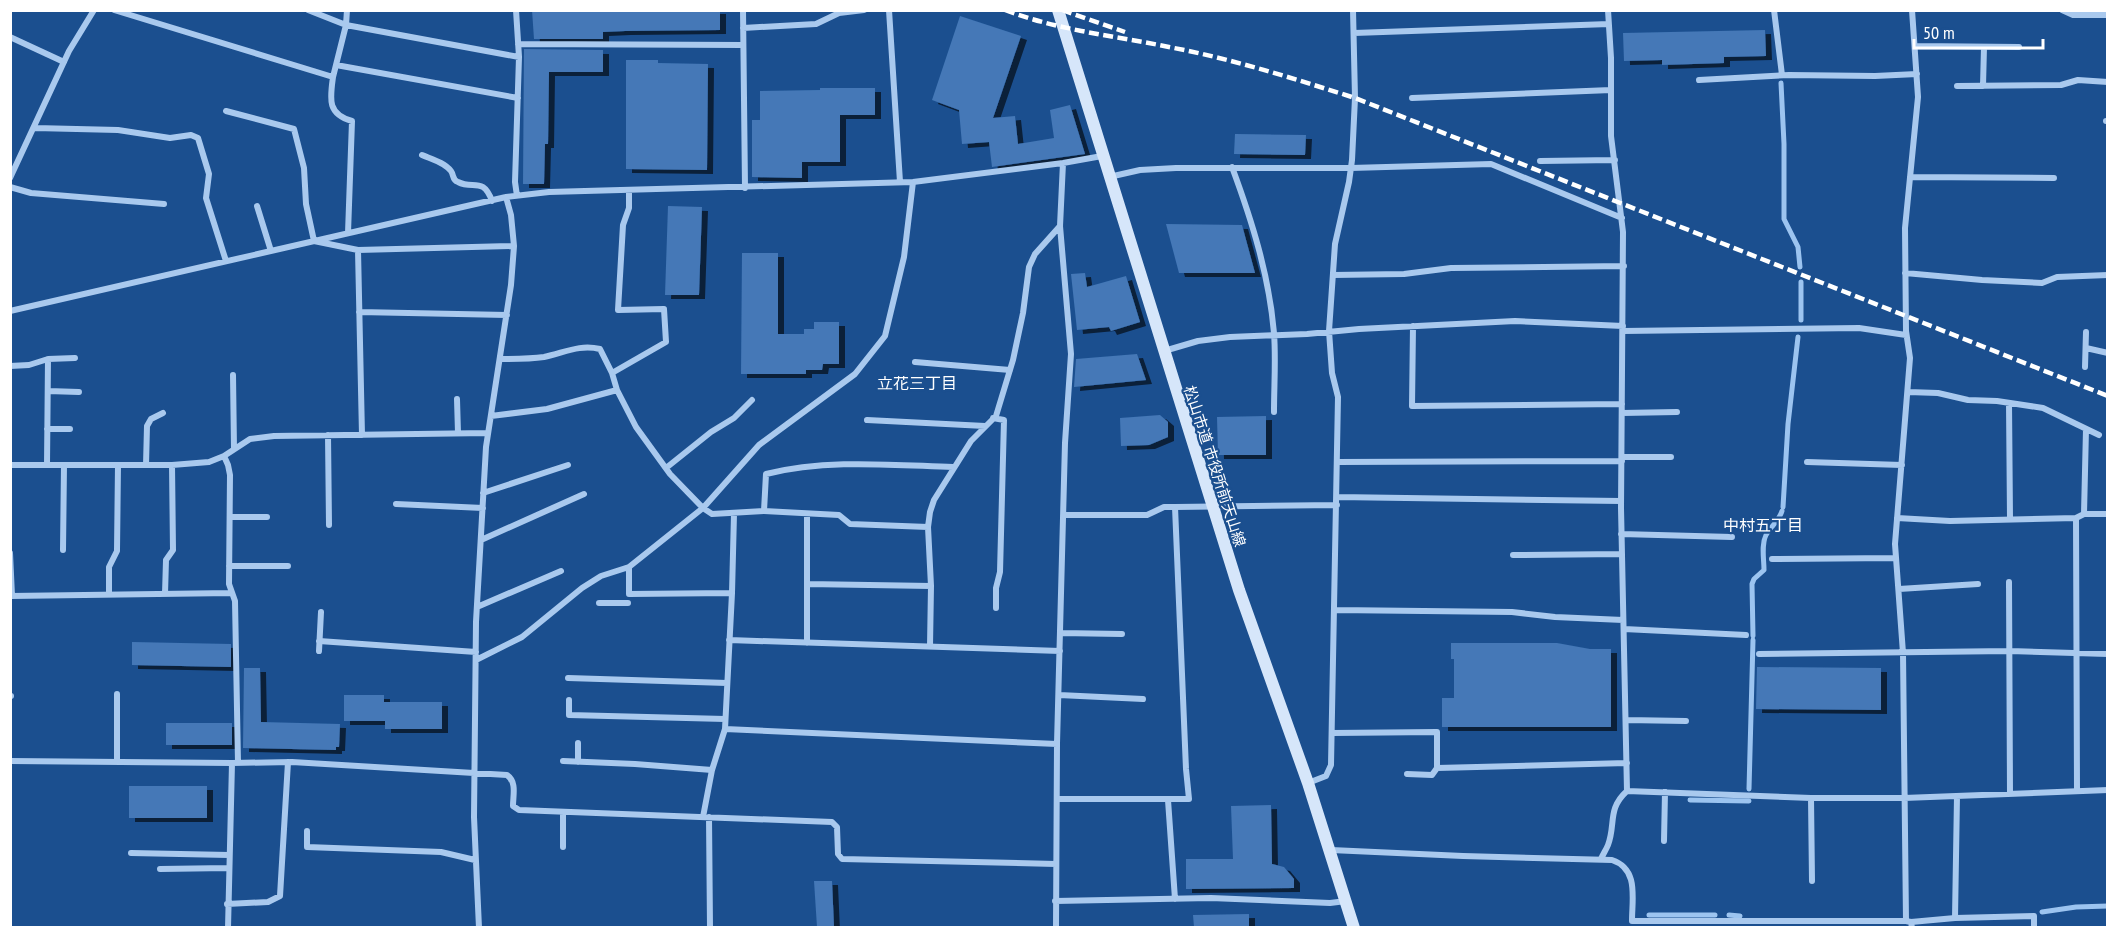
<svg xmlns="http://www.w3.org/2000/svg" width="2118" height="938" font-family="'PT Sans Narrow','Noto Sans JP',sans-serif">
<defs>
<filter id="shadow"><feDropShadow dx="6" dy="4" stdDeviation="0" flood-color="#0009"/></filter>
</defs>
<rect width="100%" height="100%" fill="#1b4f8f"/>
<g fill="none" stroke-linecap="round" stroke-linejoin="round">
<!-- stream -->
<path stroke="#9cc4f0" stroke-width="5" d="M1781 83 1784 144V219L1798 247 1800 267
M1801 282V320
M1783 507 1788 424 1798 337
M1753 636 1752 584 1754 579 1764 570C1764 559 1761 545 1766 535 1771 526 1779 521 1782 511
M1749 789 1753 640
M1690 800 1749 801
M2042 912 2076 907 2108 906
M1649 915H1715
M1729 915 1740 916"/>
</g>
<!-- building -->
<path fill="#4478b7" filter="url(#shadow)" d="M532 10H720V30L625 31 603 32V39H534Z
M960 16 1021 36 993 118 1015 116 1018 144 1054 138 1050 110 1070 105 1085 154 992 167 989 142 962 144 959 110 932 100Z
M1765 30 1766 56 1724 57V63L1662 65V60L1624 61 1623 33Z
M524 49 603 50V72H549L548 144H545L544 184H523Z
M626 60H658V63L708 64 707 170 626 169Z
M820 88H875V115H840V162H802V178L752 177V120H760V91L820 90Z
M1235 134 1306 135 1305 155 1234 154Z
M668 206 702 207 699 295H665Z
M1166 224 1242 225 1255 273H1179Z
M742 253H778V334H804V329H814V322H839V364H823L822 370H806V374H741Z
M1085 273 1087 287 1126 276 1140 322 1111 331 1109 327 1077 330 1071 274Z
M1137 354 1146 380 1074 387 1076 359Z
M1160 415 1168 422V437L1149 445 1121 446 1120 418Z
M1266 416V455H1218L1217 417Z
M132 642 231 644V667L132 665Z
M1451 643H1557L1590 649H1611V727H1442V698H1454V659H1451Z
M1757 667 1881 668V710L1756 709Z
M244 668H260L261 722 340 724 339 747H336V750L243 748Z
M344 695H384V702H442V729H385V721H344Z
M166 723H232V745H166Z
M129 786H207V818H129Z
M1271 805 1272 864 1284 867 1294 879V888L1186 889V859H1233L1231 806Z
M814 881H832L834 927H817Z
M1249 914V927H1194L1193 915Z"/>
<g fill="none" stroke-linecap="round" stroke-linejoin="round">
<!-- street -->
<path stroke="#a9c9ee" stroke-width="6" d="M114 10 333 77 346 25 519 57
M308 10 346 25 347 10
M516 10 519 57 515 182 517 196
M743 10 745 188
M889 10 900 182
M1608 10 1611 58V136L1623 232 1621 508 1627 791
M1774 10 1782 75
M2062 10 2073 15H2108
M743 28 816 24 839 13 864 10
M1354 33 1609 24
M10 37 64 62
M518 44 743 45
M1915 46 2019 47
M336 65 518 98
M333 77C330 99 327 114 352 121L348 233
M1699 80 1789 75 1875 76 1917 74
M1957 86 2061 85 2078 80 2108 82
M1983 86 1984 47
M1412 98 1611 90
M226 111 294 129 304 168 306 204 314 241 358 250 514 246
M2106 121H2108
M35 128 118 130 170 138 191 135 198 138 209 174 206 198 226 261
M422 155C431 159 444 162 451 171 454 175 452 180 458 182 473 190 483 176 492 201
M1540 161 1615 160
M1232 167C1252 221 1269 275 1274 333 1276 359 1274 386 1274 412
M1109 177 1140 170 1176 168H1351L1491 164 1622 218
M1910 177 2054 178
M10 178 69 51 94 10
M10 187 31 193 164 204
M257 206 271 251
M358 250 362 435
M1905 273 1982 280 2042 283 2057 277 2108 275
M1333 275 1404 274 1451 268 1624 266
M10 311 506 197 549 192 913 182 1063 163 1102 156
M359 312 507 315
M1413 326 1412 406 1622 404
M1623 331 1859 328 1906 335
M2086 348 2108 353
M1164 351 1198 341 1230 337 1307 334 1359 329 1515 321 1623 326
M501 359C515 359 530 359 544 357 564 353 579 344 600 349L612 373 617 390 636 427 670 474 703 508 712 514 764 511 839 515 850 524 928 527
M915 362 1010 370
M10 366 29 365 48 359 75 358
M2085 367 2086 332
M612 373 666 342 664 309 618 310 623 225 629 208V190
M233 375 234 449
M48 391 79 392
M1908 392 1938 393 1968 400 1997 401 2043 408 2099 435
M457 399 458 433
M2009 403 2010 519
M1622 413 1677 412
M491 416 547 409 617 390
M993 418 1004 420 1000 572 996 588V608
M867 420 985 426
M47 429H70
M328 435 329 525
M224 456 228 465 230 475 229 584 235 601 238 763
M1622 457H1671
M1337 462 1622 461
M1807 462 1902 465
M10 465H172L209 462 224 456 250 439 274 436 488 433
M47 465 48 359
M146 465 147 426 151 419 163 413
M666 468 711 432 734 418 752 400
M483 493 568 465
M1337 497 1621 501
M396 504 483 508
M764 511 766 474C827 459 890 465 953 467
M2084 514H2108
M1063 515H1147L1164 507H1175L1337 505
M230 517H267
M1897 518 1950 521 2076 518
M1621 534 1732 537
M481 540 584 494
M63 550 64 465
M10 553 12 596
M1513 555 1622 554
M1772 559 1895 558
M229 566H288
M629 567V594L732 593
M2009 582 2010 794
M807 584 931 586
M1899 589 1978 584
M109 594V567L117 551 118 465
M165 594 166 560 173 550 172 465
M10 596 232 593
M599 603H628
M477 607 561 571
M1335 610 1512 612 1555 617 1623 620
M1624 629 1746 635
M1060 633 1122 634
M729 640 1060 651
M319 641 476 652
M807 643V514
M930 646 931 586 928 527 930 512 934 500 971 441 996 416 1013 360 1023 313 1029 267 1035 254 1060 226
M319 651 321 612
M1759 654 2010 651 2108 654
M476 660 522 637 582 588 601 576 629 567 703 508 759 445 855 374 885 336 904 257 913 182
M568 678 727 683
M117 694V762
M1059 695 1143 699
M10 696H11
M569 700V715L725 719
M1626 720 1686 721
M725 729 1057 744
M1332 733 1437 732V768L1627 763
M10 761 232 763 292 762 507 775C517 782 513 795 513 806L519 810 832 822 837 827 838 854 842 859 1056 864
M563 761 635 764 712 770
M578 762V743
M1407 774 1432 775 1437 768
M1308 783 1326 776 1331 765 1338 397 1332 373 1329 331 1335 244 1349 182 1352 160 1355 98 1353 10
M2077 791 2076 518 2084 514 2086 429
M1811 798 1812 881
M1057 799H1189L1186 769 1175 507
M1168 800 1175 899
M703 817 712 770 725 729 732 593 734 514
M709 817 710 928
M307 831V847L441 852 475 860
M1664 841 1665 792
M563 847V812
M1331 850 1463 856 1612 860C1639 869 1632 898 1632 921H1906L1911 922 1912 928
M131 853 229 855
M1601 859C1603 854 1606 850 1608 845 1616 824 1607 809 1627 791L1811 798H1904L2108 790
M160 869 228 868
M1055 901 1211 898 1330 903 1346 901
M227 904 268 902 280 896 288 762
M1955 918 1957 796
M1906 921 1903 653 1895 544 1910 358 1906 331 1905 228 1918 97 1912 10
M1911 922 1955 918 2034 916V928
M228 928 232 763
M479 928 474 817 476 622 486 447 511 285 514 246 511 215 506 197
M1056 928 1057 744 1065 443 1071 354 1060 226 1063 163"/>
<!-- secondary -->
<path stroke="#d6e6fa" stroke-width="12" d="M1058 10 1239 590 1308 783 1354 928"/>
<!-- rail -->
<path stroke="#fff" stroke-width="4.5" stroke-dasharray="10 4.5" stroke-linecap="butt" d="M1005 10C1060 31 1117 36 1174 48 1236 60 1295 79 1355 98L2108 396
M1062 10 1125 32"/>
</g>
<g text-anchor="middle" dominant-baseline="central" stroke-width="4.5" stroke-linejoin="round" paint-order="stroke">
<!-- street labels -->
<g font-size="15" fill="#fff" stroke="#1b4f8f">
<text transform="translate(1215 466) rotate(72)">松山市道 市役所前天山線</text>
</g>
<!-- neighbourhood labels -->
<g font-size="16" fill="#fff" stroke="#1b4f8f">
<text x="917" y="383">立花三丁目</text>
<text x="1763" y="525">中村五丁目</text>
</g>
</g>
<!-- border -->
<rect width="2118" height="938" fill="none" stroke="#ffffff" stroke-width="24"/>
<!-- scale -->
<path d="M1914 39v9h129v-9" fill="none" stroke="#ffffff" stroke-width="3"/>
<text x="1923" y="39" font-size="18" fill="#ffffff" stroke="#1b4f8f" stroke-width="4.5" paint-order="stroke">50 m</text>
</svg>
